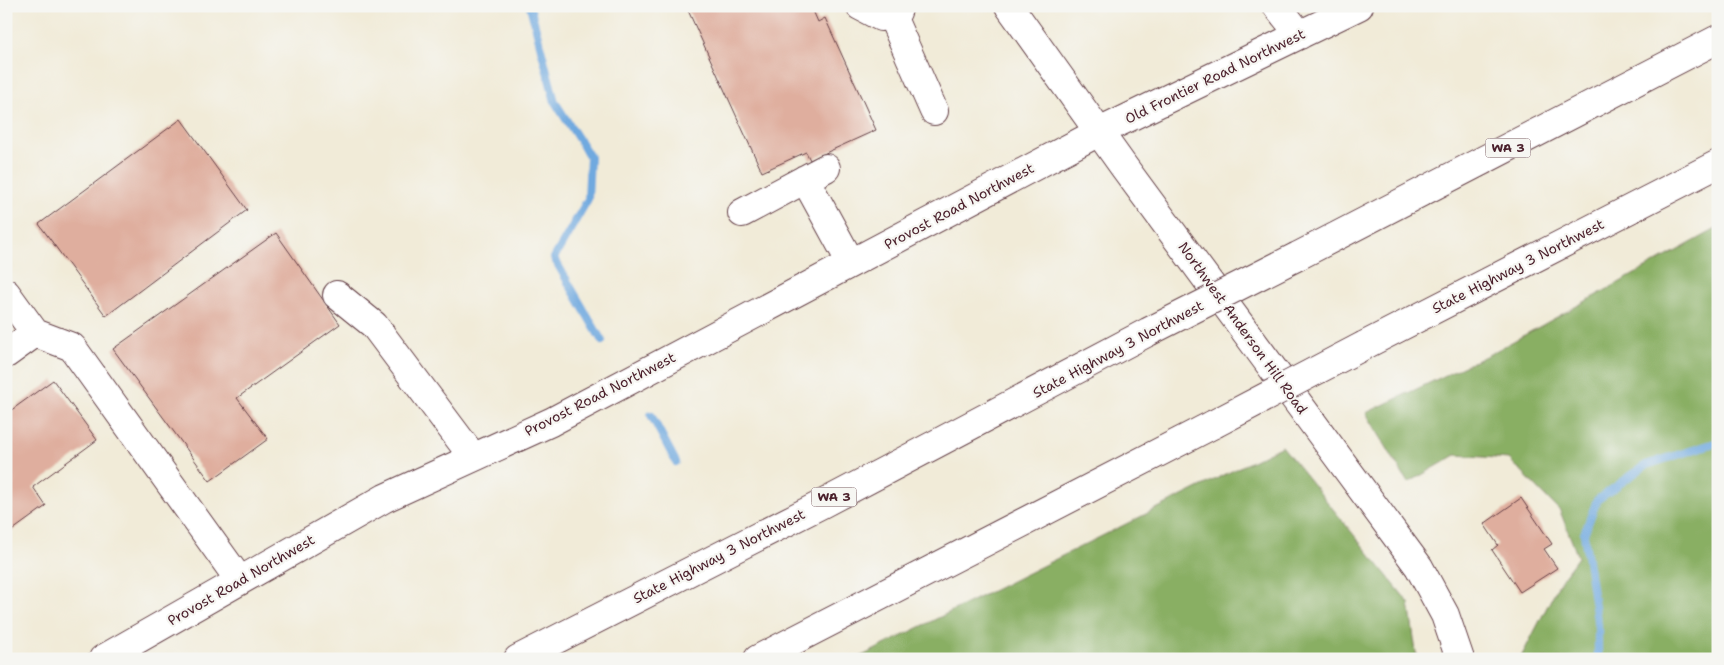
<svg xmlns="http://www.w3.org/2000/svg" width="1724" height="665" font-family="'Shantell Sans',sans-serif">
<rect width="100%" height="100%" fill="#f6f6f2"/>
<filter id="ink" filterUnits="userSpaceOnUse"><feTurbulence type="fractalNoise" baseFrequency=".02" numOctaves="2"/><feDisplacementMap in="SourceGraphic" scale="10" xChannelSelector="R" yChannelSelector="G"/><feConvolveMatrix kernelMatrix="1 2 1 2 8 2 1 2 1" color-interpolation-filters="sRGB"/></filter>
<filter id="wash" filterUnits="userSpaceOnUse"><feTurbulence type="fractalNoise" baseFrequency=".0096" numOctaves="4" result="noise"/><feDisplacementMap in="SourceGraphic" scale="20" xChannelSelector="R" yChannelSelector="G"/><feGaussianBlur stdDeviation="1.12" result="paint"/><feColorMatrix in="noise" values="0 0 0 0 0 0 0 0 0 0 0 0 0 0 0 0 0 1.4 0 .05"/><feComposite in="paint" operator="in"/></filter>
<g filter="url(#wash)">
<rect width="100%" height="100%" fill="#f1ebd8"/>
<!-- forest -->
<path fill="#89af64" stroke="#6a6748" d="M1718 228V659H1520L1561 580 1578 557 1560 511 1509 459 1456 455 1408 483 1366 413 1490 354Z
M1282 446 1409 603 1417 659H856Z"/>
<g fill="none" stroke-linecap="round" stroke-linejoin="round">
<!-- stream -->
<path stroke="#6fa9df" stroke-width="8" d="M530 6 555 102 590 157 588 199 554 258 602 341
M651 415 676 462
M1598 659V627L1584 534 1597 500 1646 465 1718 442"/>
</g>
<g id="blocks">
<!-- building -->
<path fill="#dfae9e" d="M686 6H811L818 22 825 18 876 130 810 160 806 152 762 172Z
M181 119 247 210 106 316 39 224Z
M276 233 340 324 237 398 268 439 210 481 113 349Z
M53 380 97 440 33 487 46 506 6 535V414Z
M1521 498 1552 544 1544 549 1557 568 1520 592 1492 550 1498 545 1484 524Z"/>
</g>
</g>
<g filter="url(#ink)">
<use href="#blocks" fill-opacity="0" stroke="#633e45" stroke-width="1"/>
<g fill="none" stroke-linecap="round" stroke-linejoin="round">
<!-- minor casing -->
<g stroke="#633e45" stroke-width="30">
<path id="minor" d="M860 6 881 17 897 12 899 6
M1277 6 1300 35
M891 14 934 111
M805 179 851 263
M742 213 826 168
M6 293 35 333 72 347 240 581
M337 295 374 325 473 457
M6 354 35 333
M103 659 385 498 551 422 1099 132 1359 6"/>
</g>
<!-- major casing -->
<g stroke="#633e45" stroke-width="30">
<path id="major" d="M1009 6 1124 167 1419 567 1445 615 1460 659"/>
</g>
<!-- highway casing -->
<g stroke="#633e45" stroke-width="30">
<path id="highway" d="M1298 256 1718 39
M1365 345 1718 164
M518 659 822 504 1148 332
M758 659 1214 424"/>
</g>
<!-- minor -->
<use href="#minor" stroke="#fff" stroke-width="28"/>
<!-- major -->
<use href="#major" stroke="#fff" stroke-width="28"/>
<!-- highway -->
<use href="#highway" stroke="#fff" stroke-width="28"/>
<!-- highway-bridge casing -->
<g stroke="#633e45" stroke-width="30" stroke-linecap="butt">
<path id="highway-bridge" d="M1148 332 1298 256
M1214 424 1365 345"/>
</g>
<!-- highway-bridge -->
<use href="#highway-bridge" stroke="#fff" stroke-width="28"/>
</g>
</g>
<g text-anchor="middle" dominant-baseline="central" stroke-width="4.5" stroke-linejoin="round" paint-order="stroke">
<!-- shield labels -->
<g fill="#f6f6f2" stroke="#7e6067" stroke-width="1">
<rect x="1485.5" y="138.5" width="45" height="19" rx="4"/>
<rect x="811.5" y="487.5" width="45" height="19" rx="4"/>
</g>
<g font-size="12" font-weight="bold" fill="#4a1f2b">
<text x="1508" y="148">WA 3</text>
<text x="834" y="497">WA 3</text>
</g>
<!-- street labels -->
<g font-size="14" fill="#4a1f2b" stroke="#f6f6f2">
<text transform="translate(1215 76) rotate(-26)">Old Frontier Road Northwest</text>
<text transform="translate(959 206) rotate(-28)">Provost Road Northwest</text>
<text transform="translate(1518 266) rotate(-27)">State Highway 3 Northwest</text>
<text transform="translate(1243 328) rotate(54)">Northwest Anderson Hill Road</text>
<text transform="translate(1118 349) rotate(-28)">State Highway 3 Northwest</text>
<text transform="translate(600 394) rotate(-27)">Provost Road Northwest</text>
<text transform="translate(719 556) rotate(-27)">State Highway 3 Northwest</text>
<text transform="translate(241 580) rotate(-30)">Provost Road Northwest</text>
</g>
</g>
<!-- margin -->
<rect width="1724" height="665" fill="none" stroke="#f6f6f2" stroke-width="25"/>
</svg>
